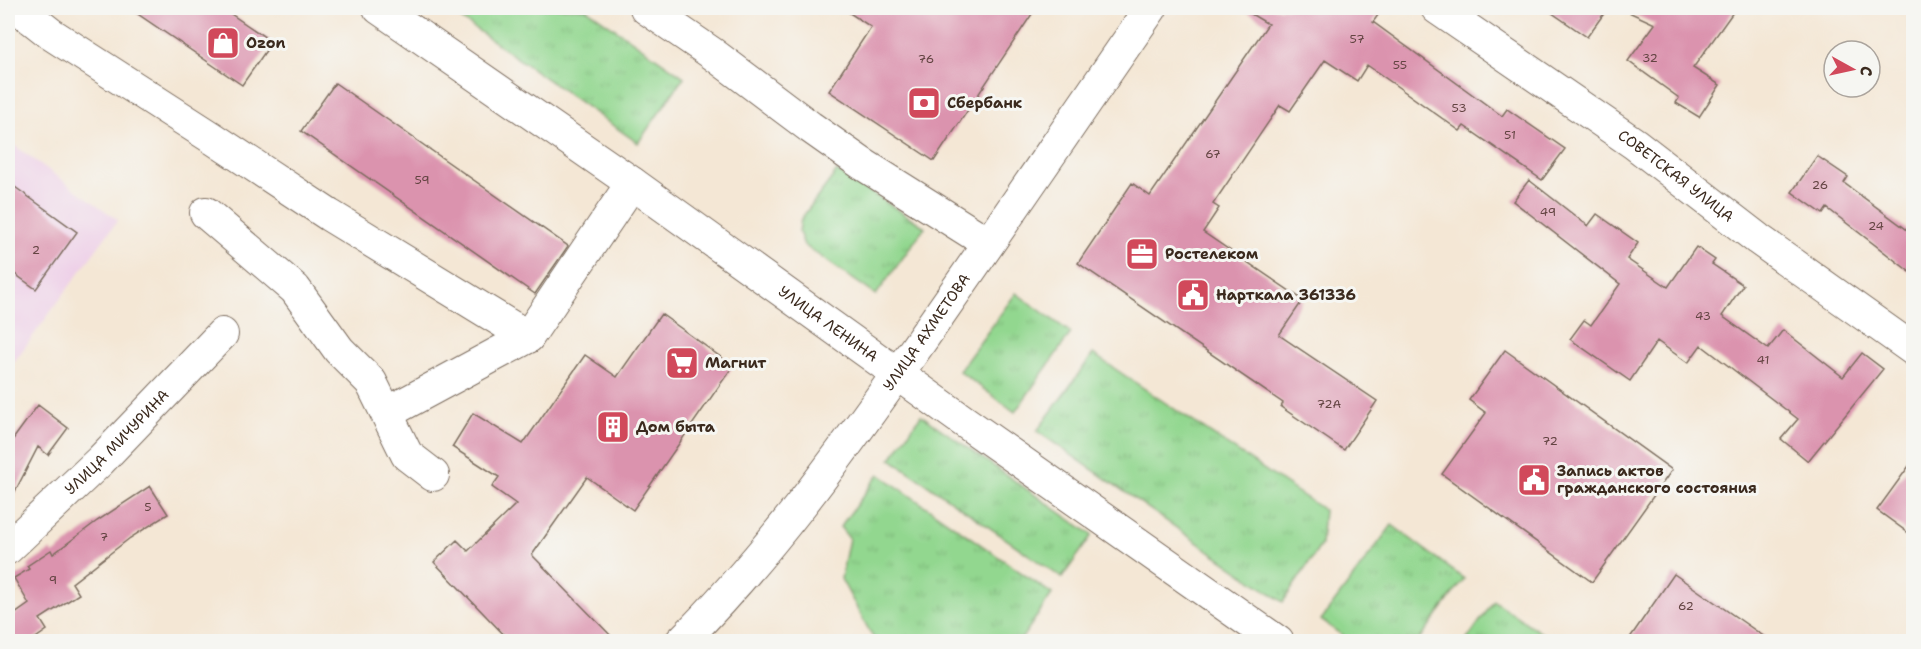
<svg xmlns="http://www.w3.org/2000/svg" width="1921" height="649" font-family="'Shantell Sans',sans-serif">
<defs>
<pattern id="grass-tufts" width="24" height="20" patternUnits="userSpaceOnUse" patternTransform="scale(1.5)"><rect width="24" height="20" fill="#92d78f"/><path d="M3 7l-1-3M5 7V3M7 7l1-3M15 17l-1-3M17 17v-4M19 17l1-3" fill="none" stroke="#7fb97b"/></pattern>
</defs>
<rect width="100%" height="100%" fill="#f6f6f2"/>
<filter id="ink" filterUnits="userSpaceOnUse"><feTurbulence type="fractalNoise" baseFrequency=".0167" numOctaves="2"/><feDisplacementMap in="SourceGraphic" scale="12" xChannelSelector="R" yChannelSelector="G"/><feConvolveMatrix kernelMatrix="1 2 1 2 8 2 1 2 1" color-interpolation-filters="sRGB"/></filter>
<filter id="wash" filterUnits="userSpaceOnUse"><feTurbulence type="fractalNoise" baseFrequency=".008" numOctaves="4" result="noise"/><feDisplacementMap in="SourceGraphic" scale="24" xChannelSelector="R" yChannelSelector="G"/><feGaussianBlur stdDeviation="1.35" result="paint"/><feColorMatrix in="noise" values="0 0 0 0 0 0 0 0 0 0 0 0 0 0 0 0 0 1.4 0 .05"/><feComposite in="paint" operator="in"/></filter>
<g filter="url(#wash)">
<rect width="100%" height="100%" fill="#f4e7d5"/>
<!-- built -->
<path fill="#eed0e8" d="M8 141 118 220 8 370Z"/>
<!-- grass -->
<path fill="url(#grass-tufts)" stroke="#668056" stroke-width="1.5" d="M446 8H585L684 77 638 143Z
M837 171 925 227 876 295 804 245 799 232 801 219Z
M1016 293 1071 333 1015 412 959 371Z
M1093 354 1324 510 1321 545 1283 602 1037 431Z
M921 415 1092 535 1062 578 891 459Z
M879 474 1052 594 1020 641H875L841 579 849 538 840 527Z
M1392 525 1464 579 1418 641H1350L1321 620Z
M1494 601 1553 641H1466Z"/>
<g id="blocks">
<!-- building -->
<path fill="#db93ae" d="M129 8H222L272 42 242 85Z
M842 8H1036L934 161 829 91 871 27Z
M1241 8H1383L1373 22 1502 116 1507 109 1565 149 1542 180 1464 126 1460 131 1367 65 1357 81 1325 60 1290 111 1280 105 1213 204 1219 208 1203 232 1303 300 1279 335 1377 401 1344 450 1281 407 1283 403 1078 263 1132 183 1150 196 1268 24Z
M1545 8H1608L1587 37Z
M1620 8H1736L1693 68 1720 85 1699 117 1676 103 1679 98 1628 61 1655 24Z
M335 83 568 246 535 294 301 131Z
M1817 156 1848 177 1844 183 1914 235V275L1827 208 1823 214 1792 192Z
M1529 180 1588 226 1597 214 1638 243 1627 259 1668 287 1696 247 1715 260 1712 264 1743 285 1722 316 1768 349 1783 330 1843 377 1862 353 1883 369 1808 461 1781 439 1798 419 1701 345 1688 363 1657 341 1630 381 1570 339 1584 320 1591 325 1620 284 1513 201Z
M8 182 77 232 36 289 8 269Z
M661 314 733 366 633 510 587 477 532 555 617 642H511L434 562 457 540 468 551 516 504 492 487 499 477 452 447 473 413 523 444 585 355 617 377Z
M1505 350 1672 470 1592 582 1442 474 1486 413 1469 400Z
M38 405 68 428 48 455 38 447 8 505V446Z
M1914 459V537L1877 510Z
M150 486 168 514 130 538 72 583 79 594 40 619 47 630 30 642H14L8 632V619L29 604 14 578 29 569 27 566 51 550 53 554 97 521Z
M1674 574 1772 642H1627Z"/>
</g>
</g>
<g filter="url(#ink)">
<use href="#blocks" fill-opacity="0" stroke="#7c6c5e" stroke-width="1.5"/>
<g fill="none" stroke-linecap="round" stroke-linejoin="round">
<!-- minor casing -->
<g stroke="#7c6c5e" stroke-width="34">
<g id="minor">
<path d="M18 8 51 34 211 137 329 215 528 337"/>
<path id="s1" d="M379 8 632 183 962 420 1278 642"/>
<path d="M646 8 713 54 810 127 861 163 988 243"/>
<path id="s2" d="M1437 8 1635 144 1758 239 1914 350"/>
<path d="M206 213 295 289 339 350 371 382 407 455 433 475"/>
<path d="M387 413 528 337 632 183"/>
<path id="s3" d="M8 548 100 461 222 334"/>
<path id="s4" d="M681 642C768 555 840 455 911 355 992 240 1071 123 1151 8"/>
</g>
</g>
<!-- minor -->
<use href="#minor" stroke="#fff" stroke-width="32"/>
</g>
</g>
<!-- icons -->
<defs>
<g id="shop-square" transform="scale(1.725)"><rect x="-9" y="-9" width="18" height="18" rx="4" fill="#d1495b" stroke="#f6f6f2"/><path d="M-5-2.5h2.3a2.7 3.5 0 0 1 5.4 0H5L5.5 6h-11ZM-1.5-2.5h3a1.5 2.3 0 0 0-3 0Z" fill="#fff"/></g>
<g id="bank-square" transform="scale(1.725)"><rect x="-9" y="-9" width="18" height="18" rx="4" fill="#d1495b" stroke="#f6f6f2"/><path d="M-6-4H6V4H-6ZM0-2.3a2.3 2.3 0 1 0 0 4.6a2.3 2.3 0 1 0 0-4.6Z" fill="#fff"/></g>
<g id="office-square" transform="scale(1.725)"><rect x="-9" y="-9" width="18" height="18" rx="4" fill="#d1495b" stroke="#f6f6f2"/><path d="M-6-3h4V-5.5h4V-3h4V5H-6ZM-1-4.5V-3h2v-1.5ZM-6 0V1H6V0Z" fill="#fff"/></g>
<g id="civic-square" transform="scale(1.725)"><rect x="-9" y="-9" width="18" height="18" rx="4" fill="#d1495b" stroke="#f6f6f2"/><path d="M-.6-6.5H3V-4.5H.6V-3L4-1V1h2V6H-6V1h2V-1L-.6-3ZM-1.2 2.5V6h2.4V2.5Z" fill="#fff"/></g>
<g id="supermarket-square" transform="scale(1.725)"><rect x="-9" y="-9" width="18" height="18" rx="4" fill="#d1495b" stroke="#f6f6f2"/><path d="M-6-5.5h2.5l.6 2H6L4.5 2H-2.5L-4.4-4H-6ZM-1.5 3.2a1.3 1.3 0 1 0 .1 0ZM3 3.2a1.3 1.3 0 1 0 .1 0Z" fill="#fff"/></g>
<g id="building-square" transform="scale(1.725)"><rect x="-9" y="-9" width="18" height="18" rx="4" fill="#d1495b" stroke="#f6f6f2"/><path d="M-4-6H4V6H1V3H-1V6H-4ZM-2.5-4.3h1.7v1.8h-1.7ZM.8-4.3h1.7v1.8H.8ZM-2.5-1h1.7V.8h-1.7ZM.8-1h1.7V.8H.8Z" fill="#fff"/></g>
</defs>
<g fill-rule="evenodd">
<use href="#shop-square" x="223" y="43"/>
<use href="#bank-square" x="924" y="103"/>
<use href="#office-square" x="1142" y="254"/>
<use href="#civic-square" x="1193" y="295"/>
<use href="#supermarket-square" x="682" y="363"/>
<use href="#building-square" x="613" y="427"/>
<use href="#civic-square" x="1534" y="480"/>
</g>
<g text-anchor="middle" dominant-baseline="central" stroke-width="6" stroke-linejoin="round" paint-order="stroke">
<!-- number labels -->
<g font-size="12" fill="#634442">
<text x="1357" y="39">57</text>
<text x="1650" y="58">32</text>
<text x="926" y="59">76</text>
<text x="1400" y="65">55</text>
<text x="1459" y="108">53</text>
<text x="1510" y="135">51</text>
<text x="1213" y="154">67</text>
<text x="422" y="180">59</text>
<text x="1820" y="185">26</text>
<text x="1548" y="212">49</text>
<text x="1876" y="226">24</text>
<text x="36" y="250">2</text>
<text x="1703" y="316">43</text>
<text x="1763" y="360">41</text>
<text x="1329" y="404">72А</text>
<text x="1550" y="441">72</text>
<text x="148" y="507">5</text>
<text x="104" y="537">7</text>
<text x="53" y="580">9</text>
<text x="1686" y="606">62</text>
</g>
<!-- poi labels -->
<g font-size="15" font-weight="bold" fill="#3b2a1e" stroke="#f6f6f2" text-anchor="start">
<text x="246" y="43">Ozon</text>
<text x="947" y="103">Сбербанк</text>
<text x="1165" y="254">Ростелеком</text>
<text x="1216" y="295">Нарткала 361336</text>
<text x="705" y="363">Магнит</text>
<text x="636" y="427">Дом быта</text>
<text x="1557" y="471">Запись актов<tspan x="1557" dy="17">гражданского состояния</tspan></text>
</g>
<!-- street labels -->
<g font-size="15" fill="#3b2a1e" stroke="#f6f6f2">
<text stroke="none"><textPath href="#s2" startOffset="292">СОВЕТСКАЯ УЛИЦА</textPath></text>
<text stroke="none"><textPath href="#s1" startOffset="549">УЛИЦА ЛЕНИНА</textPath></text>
<text stroke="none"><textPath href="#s4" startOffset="396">УЛИЦА АХМЕТОВА</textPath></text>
<text stroke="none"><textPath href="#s3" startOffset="152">УЛИЦА МИЧУРИНА</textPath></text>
</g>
</g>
<!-- margin -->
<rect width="1921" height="649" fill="none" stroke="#f6f6f2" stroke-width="30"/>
<!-- north arrow -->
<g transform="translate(1852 69) rotate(98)"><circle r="28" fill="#f6f6f2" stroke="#aba49d" stroke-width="1.5"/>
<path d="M0-4.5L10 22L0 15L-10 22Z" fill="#d1495b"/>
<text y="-9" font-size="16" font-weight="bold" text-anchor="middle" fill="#3b2a1e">С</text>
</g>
</svg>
